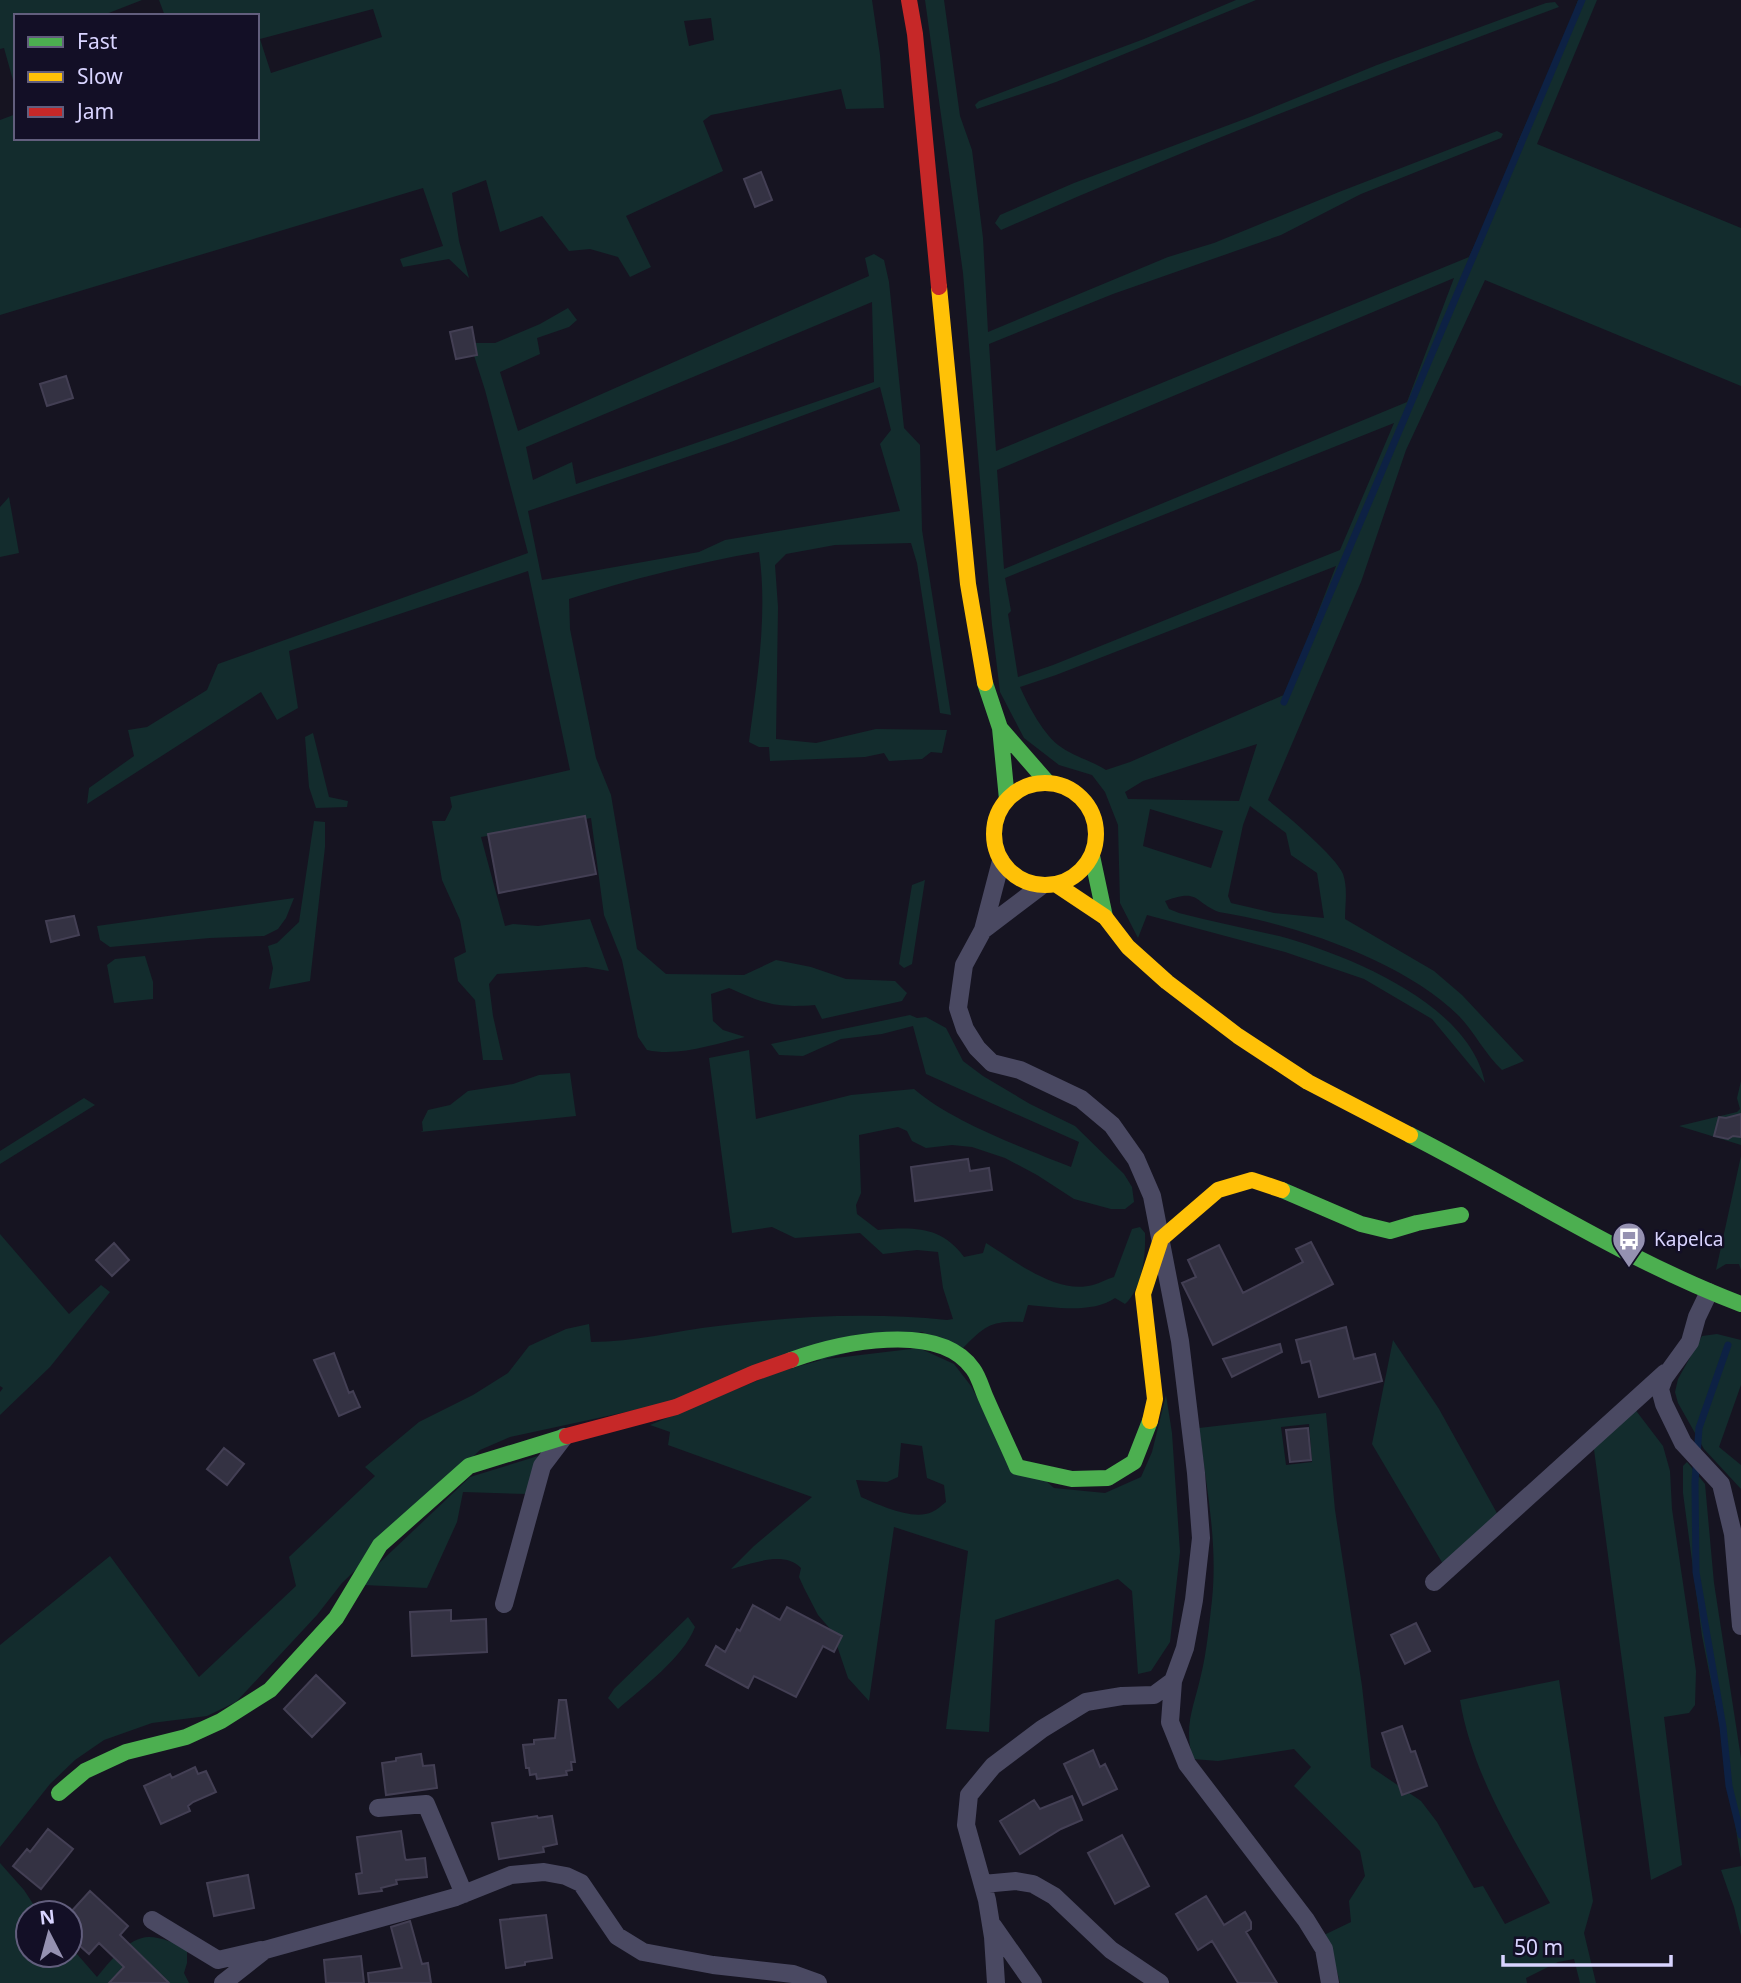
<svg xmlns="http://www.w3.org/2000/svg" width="1741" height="1983" font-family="'Noto Sans',sans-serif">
<rect width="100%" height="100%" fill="#161421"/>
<!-- green -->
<path fill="#132c2d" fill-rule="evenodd" d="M0 0H142L101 16H16V91L4 48 0 49Z
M159 0H872L880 55 884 108 846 109 841 89 711 115 703 121 723 171 626 216 651 267 630 277 618 257 590 249 569 251 542 216 500 232 486 180 452 193 459 241 469 278 449 259 403 267 400 259 443 246 423 188 0 315V120L16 114V138H257V16H165ZM373 9 382 37 271 73 260 39ZM711 18 714 40 689 46 684 21Z
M925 0H944L960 116 972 150 983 238 988 332 1168 257 1214 243 1339 192 1497 131 1503 134 1501 138 1361 194 1281 235 1113 294 989 344 996 451 1469 257 1507 174 1517 144 1564 39 1578 0H1597L1537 144 1741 228V386L1485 280 1406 450 1361 582 1268 800C1285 814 1336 856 1343 874 1348 888 1345 905 1345 919L1434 971 1462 995 1524 1061 1502 1070C1485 1054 1475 1033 1459 1016 1404 961 1295 924 1219 912 1193 902 1200 888 1165 901L1169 909 1179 913C1212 922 1245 928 1279 936 1348 955 1470 1004 1485 1083L1432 1019 1364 979 1285 952 1147 915 1138 938 1120 903 1118 825 1105 792 1092 775 1059 765 1024 738 1000 692 992 625 963 273ZM1454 278 1407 402 1004 569 997 470ZM1394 423 1340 550 1053 665 1018 677 1008 614 1011 611 1005 578ZM1336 566 1286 694 1130 762 1106 770C1092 761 1075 757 1061 747 1044 736 1028 705 1020 687L1056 675ZM1257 744 1239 801 1128 799 1125 792 1143 781ZM1250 806 1286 833 1291 855 1317 873 1324 918 1274 913 1231 903 1228 896 1243 825ZM1150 809 1223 831 1211 868 1143 846Z
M1236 0H1256L1056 82 977 109 975 105 979 101 1144 39Z
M1555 2 1559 7C1371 77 1184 149 1001 230L995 223 1000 215 1074 183 1250 117 1377 65 1546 3Z
M874 254 884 260 889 282 904 428 920 445 922 530 951 715 940 713 917 563 911 543 835 545 786 554 775 565 778 607 776 739 816 743 876 729 947 730 942 753 931 752 922 759 889 761 884 753 865 757 770 761 769 747H759L749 742C757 680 768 614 759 552 696 563 631 579 569 599L570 629 596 758 611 795 637 949 666 974 744 975 776 960 811 967 846 979 895 981 907 993 902 1001 822 1019 815 1005C776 1008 765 1004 729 988L711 994 713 1021 723 1030 745 1037C714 1044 679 1057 647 1050L638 1037 622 960 604 915 591 818 481 837 505 926 513 924 538 926 590 919 609 971 586 967 497 974 489 984 493 1016 503 1060H483L475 1000 458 981 454 958 466 952 460 920 442 880 432 821H445L452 807 450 797 570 770 528 571 289 651 298 708 277 720 261 692 87 804 89 788 134 756 128 730 147 727 207 690 218 664 528 553 485 390 470 343H495L540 324 568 308 577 320 569 327 537 338 540 354 500 372 518 431 869 276 865 258ZM872 302 874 382 576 484 572 462 533 480 526 447ZM880 387 891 430 880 444 900 511 725 540 699 552 542 580 528 511 728 443Z
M9 497 19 553 0 557V507Z
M313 733 329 797 348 801 347 807 316 808 309 787 305 737Z
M314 821 325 822V847L310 981 269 989 273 968 268 946 277 943 299 922Z
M925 880 912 964 904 968 899 964 912 885Z
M294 898 286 918 278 929 264 936 210 938 110 947 100 940 97 926Z
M145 956 153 982V999L114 1003 107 965 115 959Z
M910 1015 917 1018 926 1017 946 1028 963 1061 983 1076 1030 1104 1075 1126 1124 1174 1132 1187 1134 1202 1125 1209H1111L1074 1199 1037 1175 1005 1158 972 1147 952 1145 926 1148 912 1141 907 1131 898 1127 859 1135 861 1193 856 1205 857 1214 878 1230C914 1227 941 1226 964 1257L983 1253 986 1243C1015 1261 1057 1295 1093 1285 1100 1283 1107 1279 1114 1277L1132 1229 1140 1227 1145 1233C1146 1255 1142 1289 1125 1304L1115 1298C1092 1314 1054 1307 1028 1305L1023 1322C991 1321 986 1325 963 1348L922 1332 663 1404 510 1437 480 1450 342 1583 317 1615 236 1702 207 1716 152 1723 104 1740 75 1760 50 1784 0 1847V1645L110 1556 199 1677 296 1586 289 1557 375 1476 365 1467 419 1422 473 1395 508 1373 529 1346 566 1329 589 1324 591 1342C634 1342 675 1331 718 1326 794 1316 870 1312 947 1320L953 1319 943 1288 938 1252 917 1250 883 1254 860 1233 795 1238 772 1227 732 1233 709 1058 749 1050 756 1119 851 1095 914 1089C952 1122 1024 1148 1071 1167L1079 1142 926 1074 913 1026 882 1034 841 1039 803 1056 779 1055 771 1044Z
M570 1073 576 1116 420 1132 423 1131 422 1122 428 1110 450 1105 468 1091 513 1084 539 1075Z
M1741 1081V1145L1679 1126 1737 1112 1740 1109 1737 1098Z
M84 1098 95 1105 0 1164V1151Z
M1741 1156V1270L1739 1264H1726L1716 1270Z
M0 1234 69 1314 101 1285 110 1292 50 1367 0 1415V1392L3 1388 0 1386Z
M1717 1334 1741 1340V1385L1719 1447 1741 1465V1489L1704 1449 1678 1403 1675 1392 1678 1379 1702 1336Z
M1393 1340 1439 1409 1498 1515 1443 1564 1372 1444Z
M919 1348 954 1364 971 1386 999 1439 1054 1488 1105 1493 1141 1477 1152 1452 1166 1395 1172 1433 1180 1552 1170 1642 1151 1671 1138 1674 1132 1591 1118 1579 995 1620 989 1732 946 1729 968 1551 894 1527 869 1701 848 1678 832 1631 818 1615 804 1588 799 1577 801 1568C784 1550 751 1564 731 1569L754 1546 812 1497 668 1445 670 1432 650 1425 802 1362ZM901 1443 922 1446 927 1478 944 1485 946 1502C942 1505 937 1510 932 1512 913 1521 879 1505 861 1497L856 1480 887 1482 898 1477Z
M1634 1408 1663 1446 1670 1471 1672 1509 1696 1671 1695 1705 1689 1713 1664 1717 1682 1865 1651 1880 1593 1442Z
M1326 1413 1335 1510 1362 1686 1371 1767 1421 1801 1437 1822 1474 1888 1483 1886 1505 1924 1550 1903C1514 1840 1472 1773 1460 1700L1559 1680 1593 1901 1584 1933 1596 1983H1580L1574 1959 1558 1962 1526 1978 1527 1983H1340L1330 1945 1324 1935 1351 1922 1349 1901 1365 1876 1360 1851 1294 1786 1311 1767 1294 1749 1218 1761 1193 1759C1183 1726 1194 1707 1201 1675 1207 1651 1209 1625 1212 1600 1218 1542 1206 1485 1199 1428ZM1309 1424 1312 1462 1286 1465 1281 1427Z
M538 1456 527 1494 463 1492 457 1522 427 1588 364 1585 374 1568 470 1477Z
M1687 1462 1705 1484 1714 1583 1741 1758V1861L1719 1722 1702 1636 1683 1493V1466Z
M688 1617 695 1627C683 1658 643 1687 618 1709L608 1698 614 1689Z
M0 1863 24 1890 39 1913H28V1955H70V1946L97 1977C109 1963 128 1937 149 1937 162 1937 175 1944 187 1947V1963L184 1973 189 1983H0Z
M1741 1866V1936L1734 1907 1721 1870Z"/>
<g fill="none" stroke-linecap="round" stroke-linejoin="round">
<!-- stream -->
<path stroke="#0d2144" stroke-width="7" d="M1284 702 1582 0
M1728 1345 1699 1428 1695 1482 1696 1572 1723 1727 1729 1786 1741 1835"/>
</g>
<!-- building -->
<path fill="#343243" stroke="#433f54" stroke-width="2" d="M761 172 772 200 755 207 744 179Z
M472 327 477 355 456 359 450 332Z
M66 376 73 398 47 406 40 384Z
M585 816 596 874 499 893 488 834Z
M74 916 79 935 51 942 46 921Z
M1741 1114V1137L1733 1136 1728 1139 1714 1136 1719 1117 1726 1118Z
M968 1159 970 1171 989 1168 992 1190 915 1201 911 1167Z
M1311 1242 1333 1284 1213 1345 1182 1283 1196 1277 1188 1260 1219 1245 1243 1293 1303 1262 1296 1249Z
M114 1243 129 1260 112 1276 96 1260Z
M1346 1327 1354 1359 1375 1354 1382 1381 1319 1397 1310 1361 1302 1363 1296 1340Z
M1280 1344 1282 1352 1232 1377 1223 1359Z
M334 1353 349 1393 353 1391 360 1407 339 1416 314 1360Z
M1308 1428 1311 1460 1290 1462 1286 1430Z
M224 1448 244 1464 227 1485 207 1469Z
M753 1605 780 1620 787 1607 842 1636 834 1652 823 1646 796 1697 754 1676 748 1688 706 1665 716 1646 725 1652 737 1629 740 1631Z
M451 1610V1621L486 1619 487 1652 412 1656 410 1612Z
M1416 1623 1430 1651 1405 1664 1391 1635Z
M316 1675 345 1703 312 1737 284 1709Z
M559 1700H566L575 1762H571L572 1770 566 1771 567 1775 537 1779 536 1774 530 1775 529 1768H526L523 1745 534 1744V1740L555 1738Z
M1402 1726 1411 1752 1415 1751 1427 1786 1402 1795 1382 1733Z
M1093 1750 1100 1767 1105 1764 1117 1789 1083 1805 1064 1764Z
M421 1754 423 1766 434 1765 437 1788 386 1795 382 1763 396 1761V1758Z
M195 1767 198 1774 206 1771 216 1792 193 1802 188 1806 190 1811 161 1824 144 1786 170 1774 172 1778Z
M1072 1796 1082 1820 1061 1829 1020 1854 1000 1821 1034 1800 1040 1809Z
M537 1816 538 1818 552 1816 557 1844 543 1847 544 1852 499 1859 492 1823Z
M48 1829 73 1849 41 1889 13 1866 27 1849 30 1852Z
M401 1831 405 1858 406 1860 425 1858 427 1877 396 1880 397 1884 381 1888 382 1891 359 1894 356 1874 362 1873 357 1837Z
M1122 1835 1149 1886 1115 1904 1088 1853Z
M248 1875 254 1908 214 1916 207 1883Z
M90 1891 128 1926 120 1935 169 1983H109L124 1967 99 1943 89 1954 70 1937V1913Z
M1206 1896 1224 1925 1245 1912 1251 1922V1929L1246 1932 1277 1983H1238L1212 1941 1198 1950 1176 1914Z
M546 1915 552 1958 525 1962V1965L506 1968 500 1920Z
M410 1921 422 1964 428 1963 431 1983H369L368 1973 402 1968 391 1927Z
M361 1956 364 1983H326L324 1960Z"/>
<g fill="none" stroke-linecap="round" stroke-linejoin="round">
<!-- street -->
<path stroke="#4a4962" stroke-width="18" d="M983 930 1041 886
M1709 1292 1697 1317 1690 1342 1664 1378 1660 1389 1664 1404 1683 1443 1721 1484 1733 1534 1741 1626
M1434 1582 1665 1373
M504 1604 542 1466 564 1437
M1173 1681 1170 1722 1187 1764 1306 1920 1324 1949 1330 1983
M378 1808 426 1804 464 1894
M983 1884 1016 1881 1033 1884 1054 1896 1111 1950 1160 1983
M152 1920 218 1960 261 1950
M993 1926 1033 1983
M223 1983 265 1950 456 1897 511 1875 544 1872 566 1876 581 1883 617 1936 643 1952 713 1965 793 1974 818 1983
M996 1983 993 1937 987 1900 966 1825 969 1795 993 1766 1042 1729 1086 1702 1122 1696 1154 1695 1173 1681 1185 1648 1194 1600 1201 1538 1196 1473 1180 1341 1152 1196 1136 1159 1112 1125 1081 1099 1020 1070 992 1063 977 1048 965 1029 958 1008 964 965 983 930 1001 861"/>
<!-- fast -->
<path stroke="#4caf50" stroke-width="16" d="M985 683 1000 728 1007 799
M1000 728 1048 783
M1092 856 1105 917
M1410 1135C1520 1191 1625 1260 1741 1304
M1282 1190 1361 1224 1390 1231 1417 1223 1461 1215
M791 1360C838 1343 939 1320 973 1369 979 1377 982 1389 986 1398 996 1421 1007 1444 1017 1467L1072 1479 1108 1478 1134 1462 1150 1421
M59 1793 85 1771 126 1752 186 1737 221 1721 270 1690 336 1618 380 1545 469 1466 567 1436"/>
<!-- slow -->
<path stroke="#ffc107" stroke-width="16" d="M939 287 968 584 985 683
M994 834a51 51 0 1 1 102 0a51 51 0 1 1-102 0Z
M1057 885 1105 917 1128 947 1167 982 1238 1036 1308 1082 1410 1135
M1150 1421 1155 1399 1143 1294 1161 1239 1218 1190 1252 1180 1282 1190"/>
<!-- jam -->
<path stroke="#c62828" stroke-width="16" d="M909 0 915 34 939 287
M567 1436 676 1407 754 1373 791 1360"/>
</g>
<!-- icons -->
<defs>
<g id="bus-pin" transform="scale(1.75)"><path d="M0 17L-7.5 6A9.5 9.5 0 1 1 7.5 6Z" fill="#9591b1" stroke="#130f26"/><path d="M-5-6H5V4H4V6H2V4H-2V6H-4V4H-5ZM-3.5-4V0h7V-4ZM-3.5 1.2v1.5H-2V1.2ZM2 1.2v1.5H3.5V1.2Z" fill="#fff"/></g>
</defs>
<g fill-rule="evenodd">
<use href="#bus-pin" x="1629" y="1239"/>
</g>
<g text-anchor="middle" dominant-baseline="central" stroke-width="5" stroke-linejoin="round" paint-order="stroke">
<!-- poi labels -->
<g font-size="19" fill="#d9d4ff" stroke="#130f26" text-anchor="start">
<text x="1654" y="1239">Kapelca</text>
</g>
</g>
<!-- legend -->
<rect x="14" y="14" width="245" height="126" fill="#130f26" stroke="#625e7d" stroke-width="2"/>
<rect x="28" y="37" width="35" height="10" fill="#4caf50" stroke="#625e7d" stroke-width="2"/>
<text x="77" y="49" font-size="21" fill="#d9d4ff">Fast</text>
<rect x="28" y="72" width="35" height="10" fill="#ffc107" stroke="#625e7d" stroke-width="2"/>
<text x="77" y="84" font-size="21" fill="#d9d4ff">Slow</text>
<rect x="28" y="107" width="35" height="10" fill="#c62828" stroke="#625e7d" stroke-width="2"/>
<text x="77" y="119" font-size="21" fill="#d9d4ff">Jam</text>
<!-- north arrow -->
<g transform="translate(49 1934) rotate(354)"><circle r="33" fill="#130f26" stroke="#625e7d" stroke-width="2"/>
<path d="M0-5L12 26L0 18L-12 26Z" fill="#9591b1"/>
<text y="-10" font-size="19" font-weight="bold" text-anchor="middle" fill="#d9d4ff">N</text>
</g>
<!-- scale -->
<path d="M1503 1955v10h168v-10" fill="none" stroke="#d9d4ff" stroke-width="3.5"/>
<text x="1514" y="1955" font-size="21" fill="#d9d4ff" stroke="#130f26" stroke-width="5" paint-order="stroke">50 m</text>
</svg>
